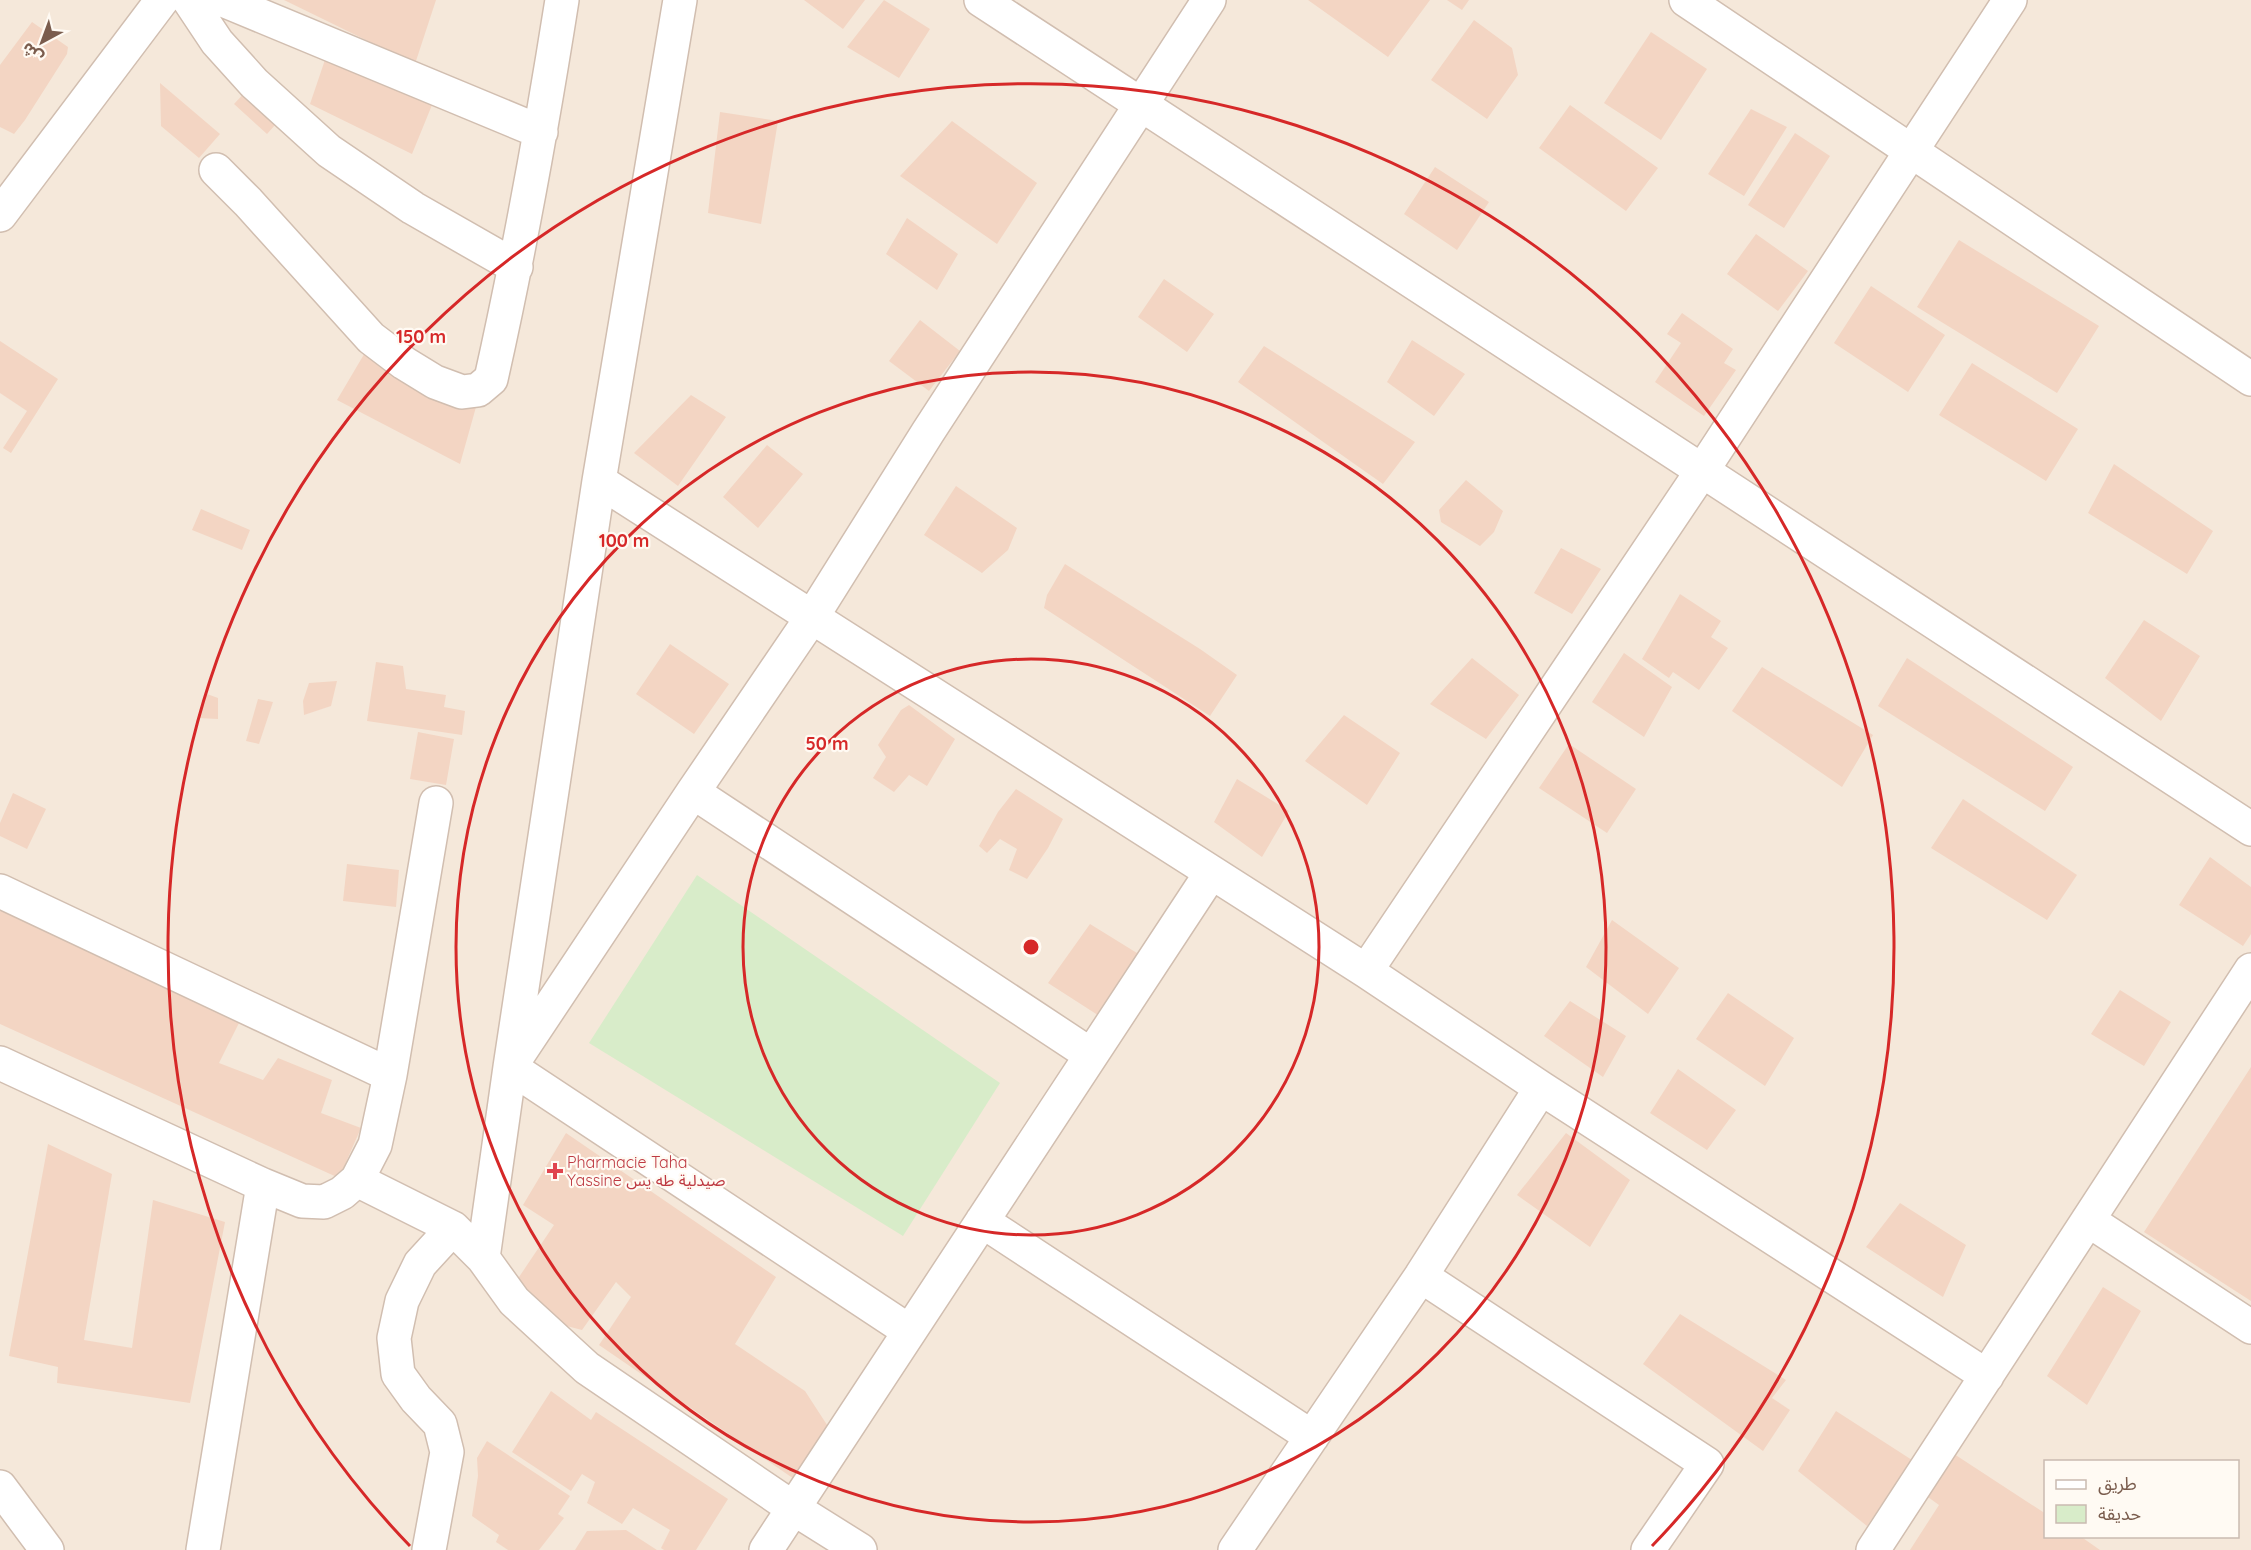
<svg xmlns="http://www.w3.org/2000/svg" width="2251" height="1550" font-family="Quicksand,'Noto Sans Arabic',sans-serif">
<rect width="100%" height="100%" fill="#fdf6ec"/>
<!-- residential -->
<path fill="#f5e8da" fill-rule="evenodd" d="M0 0H2251V1550H0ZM2046 1462H2238V1536H2046Z"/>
<!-- green -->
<path fill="#d8ecc9" d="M697 875 1000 1083 903 1236 589 1043Z"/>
<!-- building -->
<path fill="#f3d5c3" d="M284 0H436L415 64Z
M804 0H865L843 29Z
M884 0 930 29 899 78 847 47Z
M1308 0H1430L1388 57Z
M1447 0H1469L1462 10Z
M1474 20 1512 48 1518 75 1487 119 1431 80Z
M32 22 68 47 67 54 25 120 14 134 0 127V65Z
M1651 32 1707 69 1661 140 1604 103Z
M328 51 432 105 412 154 310 104Z
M160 83 220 134 199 158 161 126Z
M251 86 284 115 267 134 234 104Z
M1570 105 1658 168 1626 211 1539 148Z
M1751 109 1787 127 1744 196 1708 174Z
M720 112 778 121 761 224 708 213Z
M952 121 1037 183 997 244 900 176Z
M1795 133 1830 156 1784 228 1748 205Z
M1435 167 1489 202 1457 250 1404 214Z
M907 218 958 254 937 290 886 254Z
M1756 234 1808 271 1778 311 1727 274Z
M1959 240 2099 326 2057 393 1917 307Z
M1164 279 1214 314 1187 352 1138 317Z
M1871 286 1945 335 1908 392 1834 343Z
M1682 313 1733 349 1724 363 1736 370 1704 416 1655 382 1681 343 1667 334Z
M920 320 960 351 929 391 889 361Z
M1412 340 1465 374 1434 416 1387 382Z
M0 341 58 379 11 453 3 448 27 411 0 393Z
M1264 346 1415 442 1383 484 1238 382Z
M366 351 476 407 460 464 337 400Z
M1972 363 2078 429 2046 481 1939 415Z
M691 395 726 417 678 486 634 453Z
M767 445 803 474 758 528 723 497Z
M2114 464 2213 531 2187 574 2088 513Z
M1466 480 1503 511 1494 532 1480 546 1441 522 1439 510Z
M956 486 1017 528 1008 550 982 573 924 535Z
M201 509 250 530 242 550 192 530Z
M1561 548 1601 569 1572 614 1534 593Z
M1065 564 1200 649 1237 675 1210 716 1044 608 1047 595Z
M1680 594 1721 621 1711 637 1728 648 1699 690 1673 672 1669 678 1642 659Z
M2144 620 2200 656 2161 721 2105 678Z
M670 644 729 684 694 734 636 694Z
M1624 653 1672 687 1644 737 1592 702Z
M1472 658 1519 695 1486 739 1430 704Z
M1907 658 2073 767 2045 811 1878 706Z
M376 662 403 666 406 689 446 695 444 707 465 711 462 735 367 721Z
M1762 667 1873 735 1842 787 1732 711Z
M337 681 331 706 304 715 303 701 309 683Z
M207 694 218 698V719L198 718Z
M258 699 273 702 259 744 246 741Z
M909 705 955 739 927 786 909 775 894 792 873 778 886 757 878 745 901 710Z
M1344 715 1400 753 1367 805 1305 761Z
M418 732 454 739 446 785 410 779Z
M1569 744 1636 789 1607 833 1539 788Z
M1237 779 1289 811 1262 857 1214 822Z
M1016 789 1063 819 1048 848 1027 879 1009 870 1017 849 1000 839 987 853 979 846 998 812Z
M13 793 46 809 27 849 0 836V823Z
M1963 799 2077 875 2047 920 1931 848Z
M2210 857 2251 887V934L2243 946 2179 905Z
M347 864 399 870 396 907 343 901Z
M2 908 242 1017 219 1063 263 1080 278 1058 332 1080 321 1113 361 1128 339 1178 0 1024V912Z
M1612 920 1679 968 1648 1014 1586 967Z
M1090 924 1145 958 1104 1019 1048 983Z
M2120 990 2171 1022 2144 1066 2091 1034Z
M1728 993 1794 1038 1765 1086 1696 1039Z
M1570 1001 1626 1036 1603 1077 1544 1036Z
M2251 1067V1301L2144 1232Z
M1678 1069 1736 1110 1707 1150 1650 1113Z
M566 1133 776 1277 735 1344 805 1391 831 1431 800 1483 599 1345 631 1297 616 1282 582 1330 559 1324 515 1283 554 1225 523 1205Z
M1566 1133 1630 1180 1590 1247 1517 1195Z
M48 1144 112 1174 84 1340 132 1348 153 1200 225 1222 190 1403 57 1383 58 1367 9 1356Z
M1900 1203 1966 1245 1943 1297 1866 1247Z
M2103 1287 2141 1311 2087 1405 2047 1376Z
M1680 1314 1786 1380 1772 1398 1790 1410 1763 1451 1643 1364Z
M551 1391 591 1420 596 1412 728 1499 696 1550H664L661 1548 670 1530 633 1508 622 1524 587 1503 595 1482 582 1474 571 1491 512 1452Z
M1836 1411 1912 1460 1867 1526 1798 1471Z
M487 1441 570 1496 558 1514 564 1518 539 1550H508L496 1542 499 1535 472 1516 478 1476 477 1458Z
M1951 1452 2046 1514V1536H2080L2100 1550H1910L1939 1505 1921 1492Z
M626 1530 657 1550H575L587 1531Z"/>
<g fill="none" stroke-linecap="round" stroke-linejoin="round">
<!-- minor casing -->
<g stroke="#d1beb0" stroke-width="36">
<path id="minor" d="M189 0 217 42 254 83 329 151 413 208 516 267
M223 0 541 132
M680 0 599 481 510 1067 909 1331
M981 0 2251 829
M1686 0 2251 379
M216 170 248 202 371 338 404 363 435 382 462 392 478 390 491 379C519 254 542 127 562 0
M0 215 162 0
M599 481 1366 971 1541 1088 1987 1376
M693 792 1091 1055
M0 891 390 1075
M1366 971 1702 471 2010 0
M0 1063 263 1185 203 1550
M357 1180 453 1228 483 1258 514 1301 587 1368 793 1508 860 1550
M263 1185 302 1201 324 1202 342 1193 357 1180 375 1145 390 1075 436 803
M2088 1220 2251 1327
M982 1221 1312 1437
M483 1258 510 1067 693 792 812 617 928 432 1209 0
M1421 1276 1707 1464 1648 1550
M0 1487 47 1550
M429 1550 447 1452 440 1424 416 1399 398 1374 394 1338 402 1301 420 1264 453 1228
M766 1550 1211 873
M1235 1550 1421 1276 1541 1088
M1873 1550 2251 970"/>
</g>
<!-- minor -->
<use href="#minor" stroke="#fff" stroke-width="33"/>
</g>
<!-- distance rings -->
<g fill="none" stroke="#d62828" stroke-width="3">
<circle cx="1031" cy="947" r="288"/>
<circle cx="1031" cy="947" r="575"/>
<path d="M410 1546A863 863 0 1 1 1652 1546"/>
</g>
<!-- markers -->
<path fill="#e0444e" stroke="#fffaf3" stroke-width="2" d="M552 1162h6v6h6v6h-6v6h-6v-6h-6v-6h6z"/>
<g text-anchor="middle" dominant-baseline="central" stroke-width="4.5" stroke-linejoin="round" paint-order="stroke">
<!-- health labels -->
<g font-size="16" fill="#be3a42" stroke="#fffaf3" text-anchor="start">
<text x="567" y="1162">Pharmacie Taha<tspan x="567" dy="18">Yassine صيدلية طه يس</tspan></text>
</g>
</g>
<circle cx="1031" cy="947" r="9" fill="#d62828" stroke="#fffaf3" stroke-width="3"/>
<g font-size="18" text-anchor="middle" font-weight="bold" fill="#d62828" stroke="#fffaf3" stroke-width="4.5" stroke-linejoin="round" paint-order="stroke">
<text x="421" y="343">150 m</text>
<text x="624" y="547">100 m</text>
<text x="827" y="750">50 m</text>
</g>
<!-- legend -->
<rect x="2044" y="1460" width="195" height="78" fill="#fffaf3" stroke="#cabbb1" stroke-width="1.5"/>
<rect x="2056" y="1480" width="30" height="9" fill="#ffffff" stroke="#cabbb1" stroke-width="1.5"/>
<text x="2098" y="1490" font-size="18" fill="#7a5c4d">طريق</text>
<rect x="2056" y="1505" width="30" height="18" fill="#d8ecc9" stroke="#cabbb1" stroke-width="1.5"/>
<text x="2098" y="1520" font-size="18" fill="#7a5c4d">حديقة</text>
<!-- north arrow -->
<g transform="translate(42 42) rotate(221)" stroke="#fffaf3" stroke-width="4.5" paint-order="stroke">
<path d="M0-4.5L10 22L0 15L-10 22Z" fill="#7a5c4d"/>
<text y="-9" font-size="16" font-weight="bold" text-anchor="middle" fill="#7a5c4d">ش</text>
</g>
</svg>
